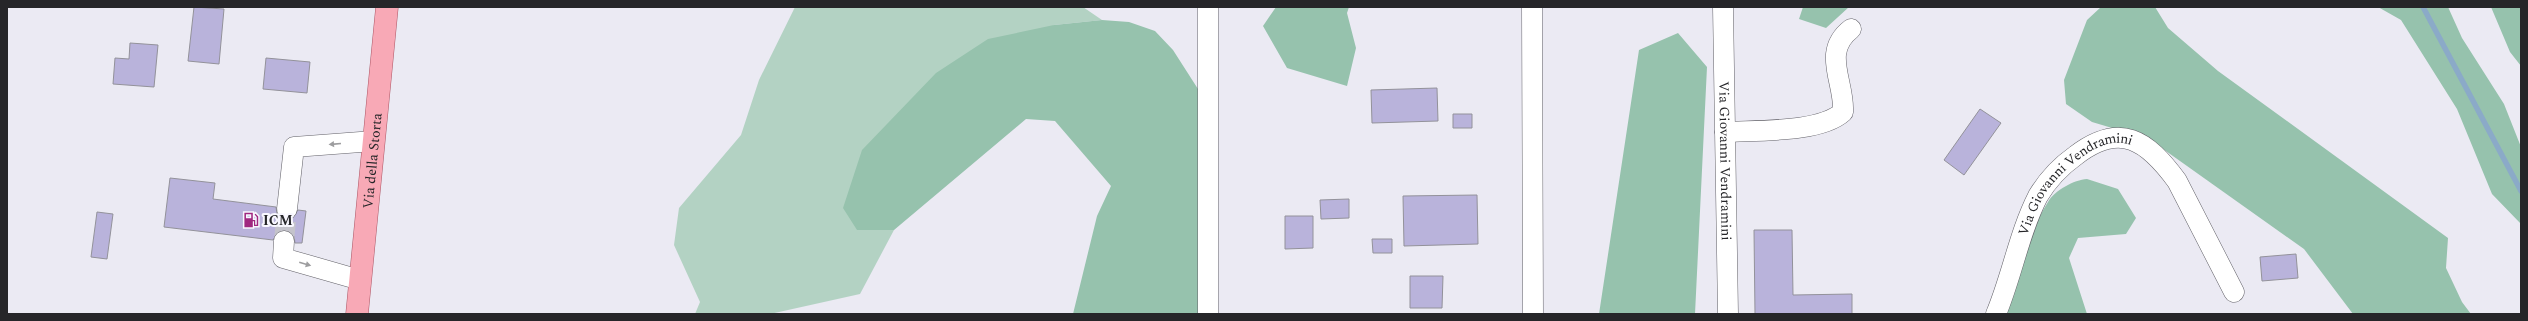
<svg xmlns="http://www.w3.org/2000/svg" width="2528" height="321" font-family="Spectral,serif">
<rect width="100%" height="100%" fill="#ebeaf3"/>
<!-- green -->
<path fill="#b3d2c3" d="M795 7H1083L1102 20 1054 25 857 230H894L860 294 770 314H695L700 302 674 245 679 208 741 135 759 80Z"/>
<!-- forest -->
<path fill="#96c2ad" d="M1276 7H1349L1347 13 1356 48 1347 86 1287 68 1263 26Z
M1803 7H1849L1826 28 1799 19Z
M2101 7H2155L2168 28 2218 71 2448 238 2446 268 2462 302 2471 314H2353L2304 249 2149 139 2092 122 2066 104 2064 80 2087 20Z
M2378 7H2448L2462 38 2504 104 2521 147V224L2492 194 2457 109 2401 20Z
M2491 7H2521V66L2510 52Z
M1102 20 1129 22 1155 31 1173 50 1198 89 1200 122 1199 314H1073L1097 216 1111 186 1055 121 1026 119 894 230H857L843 208 862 150 936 73 988 39 1054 25Z
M1678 33 1707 67 1695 314H1599L1639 50Z
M2087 179 2118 189 2136 218 2126 234 2078 238 2069 258 2087 314H2005C2017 279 2028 233 2048 202 2055 190 2074 180 2087 179Z"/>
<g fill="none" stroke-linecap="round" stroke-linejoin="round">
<!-- stream -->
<path stroke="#8baac8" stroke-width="5.5" d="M2423 7 2521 191"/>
</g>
<!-- building -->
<path fill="#b9b3db" stroke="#93929a" d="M194 7 224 9 219 64 188 61Z
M130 43 158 45 154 87 113 84 115 58 129 59Z
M266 58 310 62 307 93 263 89Z
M1437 88 1438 121 1372 123 1371 90Z
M1980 109 2001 123 1964 175 1944 160Z
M1453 114H1472V128H1453Z
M170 178 215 183 213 199 276 207 277 214 285 220 292 219 298 210 306 211 302 243H295L294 236 285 230 279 231 273 240 164 227Z
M1477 195 1478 244 1404 246 1403 196Z
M1349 199V218L1321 219 1320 200Z
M97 212 113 214 107 259 91 257Z
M1285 216H1313V248L1285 249Z
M1754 230H1792L1793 295 1852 294V314H1755Z
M1372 239H1392V253H1373Z
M2296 254 2298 278 2262 281 2260 257Z
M1410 276H1443L1442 308H1410Z"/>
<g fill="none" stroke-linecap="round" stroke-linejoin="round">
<!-- minor-tunnel -->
<path stroke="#c4c3cb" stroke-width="20" stroke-dasharray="20 10" stroke-linecap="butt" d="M284 241 287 209"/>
<!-- minor casing -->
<g stroke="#626168" stroke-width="21">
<g id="minor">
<path d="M1208 7V314"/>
<path d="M1532 7 1533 314"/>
<path id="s1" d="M1723 7 1728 314"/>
<path d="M1725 132C1757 130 1820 133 1843 112 1845 82 1821 52 1851 29"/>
<path d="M287 209 294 147 374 141"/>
<path d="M284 241 283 258 360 280"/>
<path id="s2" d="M1996 314C2012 276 2019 233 2038 196 2047 181 2061 166 2075 156 2120 121 2147 140 2177 181L2234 292"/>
</g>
</g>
<!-- major casing -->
<g stroke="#ac5665" stroke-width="23">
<g id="major">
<path id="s3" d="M357 314 387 7"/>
</g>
</g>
<!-- minor -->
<use href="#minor" stroke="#fff" stroke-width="20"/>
<!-- major -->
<use href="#major" stroke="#f8a9b6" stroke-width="22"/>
</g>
<!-- one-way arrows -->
<defs><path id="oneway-solid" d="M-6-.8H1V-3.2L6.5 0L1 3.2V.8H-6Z"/></defs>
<g fill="#9d9d9f">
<use href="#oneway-solid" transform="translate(335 144) rotate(175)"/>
<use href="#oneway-solid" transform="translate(305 264) rotate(16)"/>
</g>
<!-- icons -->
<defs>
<g id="fuel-bare" transform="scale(1.2)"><path d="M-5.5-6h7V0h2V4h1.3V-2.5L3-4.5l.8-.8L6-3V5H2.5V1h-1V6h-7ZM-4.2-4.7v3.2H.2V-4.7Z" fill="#a02880" stroke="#f8f7fe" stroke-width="2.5" paint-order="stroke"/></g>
</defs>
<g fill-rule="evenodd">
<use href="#fuel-bare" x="251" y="220"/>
</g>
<g text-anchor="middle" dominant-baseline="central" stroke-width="4" stroke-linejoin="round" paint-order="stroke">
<!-- street labels -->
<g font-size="14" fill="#262629" stroke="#f8f7fe">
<text stroke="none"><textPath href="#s1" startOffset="154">Via Giovanni Vendramini</textPath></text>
<text stroke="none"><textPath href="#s3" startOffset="154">Via della Storta</textPath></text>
<text stroke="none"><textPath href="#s2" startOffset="163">Via Giovanni Vendramini</textPath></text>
</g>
<!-- poi labels -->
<g font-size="14" font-weight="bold" fill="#262629" stroke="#f8f7fe" text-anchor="start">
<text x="263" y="220">ICM</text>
</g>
</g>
<!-- border -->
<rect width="2528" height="321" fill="none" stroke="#262629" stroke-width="16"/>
</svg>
